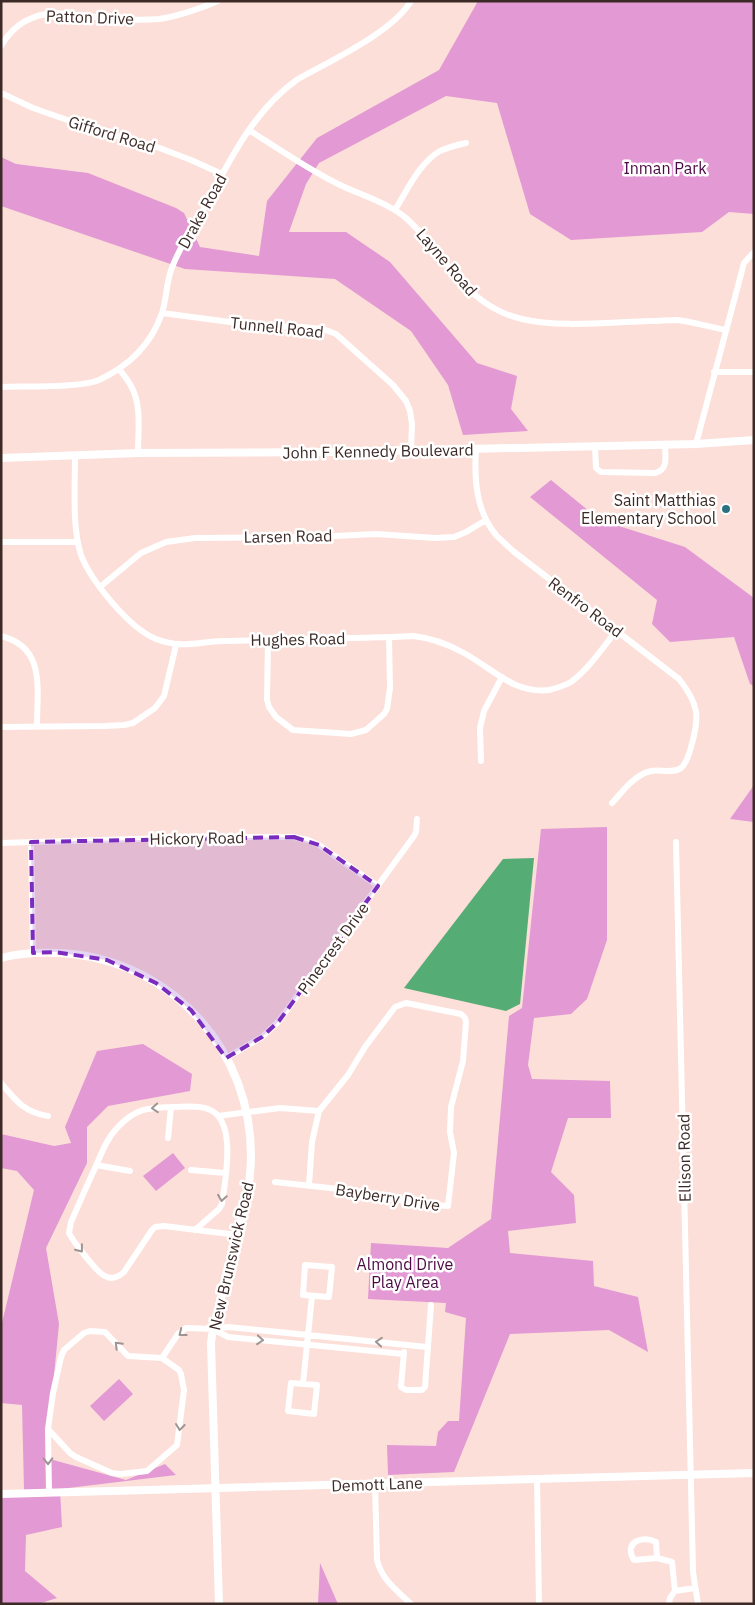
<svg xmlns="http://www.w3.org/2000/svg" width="755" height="1605" font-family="'IBM Plex Sans',sans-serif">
<rect width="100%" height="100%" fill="#fcdfd8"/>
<!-- green -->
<path fill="#e299d4" d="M478 1H754V214L729 212 702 232 571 240 530 214 497 103 446 96 319 163 306 184 289 232H346L390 262 477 363 517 376 511 409 528 431 463 435 448 385 411 331 335 279 185 269 1 206V157L16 164 88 173 176 208 184 213 200 247 259 256 267 201 317 138 439 70Z
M551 480 600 520 685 547 754 598V686L750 684 734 637 670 642 652 624 657 600 530 497Z
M754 785V822L730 819Z
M607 827V940L587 999 571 1014 534 1018 528 1065 532 1079 610 1081 611 1118H568L551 1172 574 1195 576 1223 508 1231 510 1253 593 1261 594 1286 638 1297 648 1352 609 1330 510 1334 454 1472 388 1475 387 1445 436 1446 438 1432 448 1421H459L466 1318 445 1312 446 1303 368 1299 371 1243 448 1248 491 1219 509 1016 522 1008 541 829Z
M143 1044 192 1074 190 1091 108 1106 87 1127V1163L46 1248 59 1324 46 1458 126 1480 165 1464 176 1475 60 1489 62 1527 26 1535 25 1571 57 1598 38 1604H1V1491L24 1490 22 1405 1 1403V1327L34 1190 17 1171 1 1168V1134L54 1146 71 1143 65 1127 97 1051Z
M173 1153 185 1168 156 1191 143 1176Z
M119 1379 133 1394 104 1421 90 1406Z
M320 1563 338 1604H318Z"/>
<!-- water -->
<path fill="#56ac75" d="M534 858 520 1004 506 1011 404 988 503 859Z"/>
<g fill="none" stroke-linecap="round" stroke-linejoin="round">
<!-- minor -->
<path stroke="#fff" stroke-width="6" d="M1 46C13 25 32 14 56 13 90 16 125 22 159 19 180 16 199 9 218 1
M1 93 33 108 96 130 157 147 191 160 222 174
M249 130C277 148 306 168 336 183 357 194 390 203 407 219 447 255 464 306 522 319 558 328 612 322 650 321 659 321 668 320 677 320 693 322 710 327 726 330
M395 210C407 191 419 163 440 151 449 147 457 145 466 143
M162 313 259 326 302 327 323 329 336 334 393 385 406 401 410 411 412 424 411 450
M119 369C123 374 128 380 131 386 142 405 138 432 138 453
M714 372H754
M1 387C25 386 80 388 99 380 129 366 151 345 162 313 167 298 166 280 173 265 180 247 192 229 202 212 228 164 252 111 298 79 330 61 393 32 411 1
M696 444 744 263 754 252
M595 446 596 468 601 472 655 473C669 470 665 456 665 445
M476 449C474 479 476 511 496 535 502 541 508 546 513 551L679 679C699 704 700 717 691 747 689 754 687 763 681 768 673 774 660 769 651 771 634 775 623 791 612 803
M75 457C75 486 72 528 81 555 91 581 129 628 156 639 182 649 197 642 223 641 286 639 350 639 413 636 432 638 446 643 464 653 493 669 514 694 549 690 557 688 564 686 571 682 589 669 603 647 617 630
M1 542H78
M100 587 141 553 166 542 195 538 313 537 376 534 435 538 454 537 466 532 486 520
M1 636C46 647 37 689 37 726
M268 640 267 700 269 707 276 717 293 730 351 734 366 730 384 714 387 709 390 688 389 637
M1 727 105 726 124 725 133 723 155 708 164 696 176 645
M481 761 480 728 484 711 502 677
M31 842 33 953
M676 842 693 1572 698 1604
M1 843 202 837H294L308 840 319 845 378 886
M226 1058 262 1037 279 1021 414 836 416 832 417 819
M1 1083C16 1101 24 1112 48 1116
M218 1116 280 1108 319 1111
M168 1138 171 1107
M96 1165 130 1171
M191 1170 225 1173
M275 1182 339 1189 419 1204 448 1206 454 1153 450 1132 451 1107 463 1061 466 1022 465 1018 461 1014 406 1003 395 1007 365 1047 348 1075 319 1111 312 1142 309 1185
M195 1230 219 1209 222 1204C225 1181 238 1119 208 1109 198 1105 184 1107 173 1107 148 1108 136 1108 118 1127 107 1138 102 1152 96 1166 87 1185 79 1204 71 1222L69 1233C73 1241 97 1273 105 1276 111 1280 119 1277 124 1272L152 1230 155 1227 164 1226 238 1235
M305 1265 332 1267 329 1297 303 1295Z
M213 1329 228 1337 404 1354
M404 1352 401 1387 406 1390H422L425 1387 431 1305
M162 1358 178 1334 186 1328 213 1329 228 1327 427 1347
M291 1383 317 1385 314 1414 288 1411Z
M303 1384 312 1296
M48 1429 70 1453 76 1457 112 1473 121 1474 147 1471 177 1445 184 1390 181 1374 179 1370 162 1358 128 1356 105 1332 90 1331 84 1333 64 1350 61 1357 53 1393 48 1429 49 1493
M537 1478 539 1604
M375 1484 377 1560C382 1580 396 1590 411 1604
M657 1558 656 1542C642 1535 623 1542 634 1560L657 1558 672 1562 675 1591 670 1598 669 1604
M675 1591 695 1588"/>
<!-- tertiary -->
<path stroke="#fff" stroke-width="8" d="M1 458 138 453 332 452 696 444 754 440
M1 958C24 952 49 952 73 954 176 966 251 1052 251 1156 251 1187 242 1219 234 1249 227 1276 220 1302 213 1329L211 1343 219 1604
M1 1494 754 1473"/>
</g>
<!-- one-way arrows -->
<defs><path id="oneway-chevron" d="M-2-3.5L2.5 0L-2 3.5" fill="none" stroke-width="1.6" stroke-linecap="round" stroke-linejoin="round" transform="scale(1.25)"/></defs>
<g stroke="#9e9492">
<use href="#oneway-chevron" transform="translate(155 1108) rotate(176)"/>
<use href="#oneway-chevron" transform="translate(222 1198) rotate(99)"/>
<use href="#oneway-chevron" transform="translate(80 1249) rotate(52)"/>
<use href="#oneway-chevron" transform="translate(182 1333) rotate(142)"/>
<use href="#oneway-chevron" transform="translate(260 1340) rotate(5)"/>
<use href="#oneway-chevron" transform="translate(379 1342) rotate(-175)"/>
<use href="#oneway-chevron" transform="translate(118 1345) rotate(-135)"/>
<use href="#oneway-chevron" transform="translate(180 1427) rotate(97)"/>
<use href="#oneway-chevron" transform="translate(48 1461) rotate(89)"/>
</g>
<!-- marked area -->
<path fill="#7b2cbf" fill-opacity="0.2" stroke="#7b2cbf" stroke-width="4" stroke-dasharray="10 6" stroke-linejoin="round" d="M294 837 319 845 378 886 279 1021 262 1037 226 1058 191 1010 156 983 107 960 55 952 33 953 31 842Z"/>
<!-- markers -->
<circle fill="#2b717f" stroke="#fff" stroke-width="2" cx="726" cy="509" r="5"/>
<g text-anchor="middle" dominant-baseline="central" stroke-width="5" stroke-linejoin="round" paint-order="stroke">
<!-- street labels -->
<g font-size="16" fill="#3c2a26" stroke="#fff">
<text transform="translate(90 17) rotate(2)">Patton Drive</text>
<text transform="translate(112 134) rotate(17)">Gifford Road</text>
<text transform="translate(202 211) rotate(-61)">Drake Road</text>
<text transform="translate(447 262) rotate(49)">Layne Road</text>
<text transform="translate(277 327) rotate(6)">Tunnell Road</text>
<text transform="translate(378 451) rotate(-1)">John F Kennedy Boulevard</text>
<text transform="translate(288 536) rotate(-1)">Larsen Road</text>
<text transform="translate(586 607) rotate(37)">Renfro Road</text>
<text transform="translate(298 639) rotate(-1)">Hughes Road</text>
<text transform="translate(197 838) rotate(-1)">Hickory Road</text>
<text transform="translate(333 948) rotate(-54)">Pinecrest Drive</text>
<text transform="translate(684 1158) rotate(-91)">Ellison Road</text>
<text transform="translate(388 1197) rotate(9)">Bayberry Drive</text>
<text transform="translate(231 1256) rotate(-77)">New Brunswick Road</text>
<text transform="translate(377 1484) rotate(-2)">Demott Lane</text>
</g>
<!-- park labels -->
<g font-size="16" fill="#4c0944" stroke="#fff">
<text x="665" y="168">Inman Park</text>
<text x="405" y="1264">Almond Drive<tspan x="405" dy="18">Play Area</tspan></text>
</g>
<!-- poi labels -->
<g font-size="16" fill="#3c2a26" stroke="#fff" text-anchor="end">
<text x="716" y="500">Saint Matthias<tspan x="716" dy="18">Elementary School</tspan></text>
</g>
</g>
<!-- border -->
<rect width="755" height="1605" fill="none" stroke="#3c2a26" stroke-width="5"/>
</svg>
